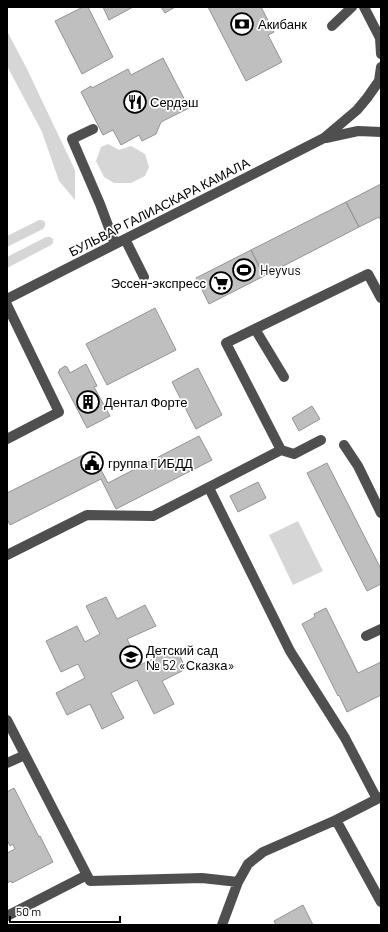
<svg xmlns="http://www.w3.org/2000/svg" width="388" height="932" font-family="Barlow,sans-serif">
<rect width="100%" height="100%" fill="#fff"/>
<!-- green -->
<path fill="#d6d6d6" d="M7 31 26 67 75 170V200L59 181 42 132 7 66Z
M108 144 119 150 131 146 145 154 149 167 145 176 131 183H114L104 177 96 161 101 147Z
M39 220H42L45 222V226L43 229 7 247V236Z
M46 237H50L53 239V243L51 245 7 268V257Z
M298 521 323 571 293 585 269 535Z"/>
<!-- building -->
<path fill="#bfbfbf" stroke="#939393" d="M83 7H88L113 57 82 74 55 21Z
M103 7H133L109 20Z
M161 7H175L165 13Z
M208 7H261L274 32 268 35 282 62 246 81Z
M163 58 189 108 161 122 156 134 142 141 139 135 121 145 113 130 103 135 81 92 91 86 92 88 128 69 131 75Z
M381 184V221L379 217 359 227 346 202Z
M346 202 359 227 264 276 251 250Z
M251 250 264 276 209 304 196 278Z
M155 308 176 350 107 385 86 344Z
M86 364 97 386 94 387 110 416 87 428 58 372 60 371 59 370 65 366 67 367 70 373Z
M198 368 222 415 196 429 172 382Z
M312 406 320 419 299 431 292 418Z
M199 436 212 460 116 509 101 479 10 525 7 519V493L91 451 108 483Z
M327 463 381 569V584L367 591 307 473Z
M258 482 266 498 238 512 230 496Z
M106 597 117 619 145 605 156 626 127 639 140 665 176 648 186 669 162 681 174 704 154 714 137 680 111 693 124 718 102 729 90 704 67 715 56 693 85 678 78 664 61 672 46 641 77 626 85 642 100 634 86 606Z
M326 608 358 673 381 662V695L347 712 339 695 338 696 302 624 315 617 314 614Z
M14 788 39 837 40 836 53 862 12 883 11 881 7 883V853L15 849 13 844 10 846 7 840V792Z
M303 905 313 925H276L274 921Z"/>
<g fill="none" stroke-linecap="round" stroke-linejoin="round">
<!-- minor -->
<path stroke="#4f4f4f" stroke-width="10" d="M364 7 381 40
M332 26 352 7
M380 38 381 54
M93 129 72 139 100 204 115 244
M326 138 358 131 381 132
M125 239 144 277
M7 299 324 138 357 110 367 98 379 81 381 67
M7 305 59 412 7 439
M255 329 284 377
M344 445 358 466 381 513
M281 450 294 454 321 440
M209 488 290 651 345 738 377 799
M7 555 87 515 153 516 281 450 226 343 368 274 381 298
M366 636 381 629
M7 720 90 881 202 878 238 882
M7 763 25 755
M336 820 381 902
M7 916 87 875
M222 925 238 882 248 864 263 852 336 820 381 797"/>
</g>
<!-- icons -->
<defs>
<g id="bank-ring" transform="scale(1.15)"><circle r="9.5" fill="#fff" stroke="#000" stroke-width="1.5"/><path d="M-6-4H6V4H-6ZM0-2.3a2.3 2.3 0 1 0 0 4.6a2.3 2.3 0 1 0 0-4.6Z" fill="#000"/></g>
<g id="restaurant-ring" transform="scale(1.15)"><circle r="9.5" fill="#fff" stroke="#000" stroke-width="1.5"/><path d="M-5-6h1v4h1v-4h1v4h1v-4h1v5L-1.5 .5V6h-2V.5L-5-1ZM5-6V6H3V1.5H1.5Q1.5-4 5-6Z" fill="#000"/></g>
<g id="stadium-ring" transform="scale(1.15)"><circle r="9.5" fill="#fff" stroke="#000" stroke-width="1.5"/><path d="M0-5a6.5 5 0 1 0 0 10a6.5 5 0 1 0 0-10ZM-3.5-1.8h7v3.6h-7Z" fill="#000"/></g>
<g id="supermarket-ring" transform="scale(1.15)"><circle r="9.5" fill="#fff" stroke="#000" stroke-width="1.5"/><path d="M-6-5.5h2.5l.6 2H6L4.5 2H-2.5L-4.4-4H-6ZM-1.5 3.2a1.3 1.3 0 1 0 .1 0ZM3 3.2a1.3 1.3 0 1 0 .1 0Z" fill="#000"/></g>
<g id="building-ring" transform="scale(1.15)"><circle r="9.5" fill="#fff" stroke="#000" stroke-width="1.5"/><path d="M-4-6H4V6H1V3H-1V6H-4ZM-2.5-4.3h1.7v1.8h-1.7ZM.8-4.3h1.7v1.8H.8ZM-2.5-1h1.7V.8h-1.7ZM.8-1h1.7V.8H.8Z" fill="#000"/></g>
<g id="civic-ring" transform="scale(1.15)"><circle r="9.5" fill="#fff" stroke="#000" stroke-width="1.5"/><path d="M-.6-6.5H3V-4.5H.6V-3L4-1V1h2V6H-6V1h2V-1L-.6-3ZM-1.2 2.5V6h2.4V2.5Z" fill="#000"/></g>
<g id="school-ring" transform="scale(1.15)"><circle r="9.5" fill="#fff" stroke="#000" stroke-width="1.5"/><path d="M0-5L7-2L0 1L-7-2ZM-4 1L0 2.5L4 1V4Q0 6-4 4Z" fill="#000"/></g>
</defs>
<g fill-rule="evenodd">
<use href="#bank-ring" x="242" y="24"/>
<use href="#restaurant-ring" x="135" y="102"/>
<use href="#stadium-ring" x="244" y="270"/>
<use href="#supermarket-ring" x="221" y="283"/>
<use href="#building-ring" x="88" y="402"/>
<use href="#civic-ring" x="92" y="463"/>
<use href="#school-ring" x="131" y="657"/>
</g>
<g text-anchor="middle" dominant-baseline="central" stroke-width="3.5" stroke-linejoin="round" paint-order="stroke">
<!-- poi labels -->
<g font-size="13" fill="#000" stroke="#fff" text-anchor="start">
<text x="258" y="24">Акибанк</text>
<text x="150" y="102">Сердэш</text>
<text x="260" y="270">Heyvus</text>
<text x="206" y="283" text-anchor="end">Эссен-экспресс</text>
<text x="104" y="402">Дентал Форте</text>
<text x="108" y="463">группа ГИБДД</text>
<text x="146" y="650">Детский сад<tspan x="146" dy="15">№ 52 «Сказка»</tspan></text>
</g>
<!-- street labels -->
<g font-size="13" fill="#000" stroke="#fff">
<text transform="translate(159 207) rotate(-27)">БУЛЬВАР ГАЛИАСКАРА КАМАЛА</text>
</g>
</g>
<!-- border -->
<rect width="388" height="932" fill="none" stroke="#000000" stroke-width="16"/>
<!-- scale -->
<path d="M10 916v6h110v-6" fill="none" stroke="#000000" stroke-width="2"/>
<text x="16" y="916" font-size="12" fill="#000000" stroke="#ffffff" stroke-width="3" paint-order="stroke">50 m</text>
</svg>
